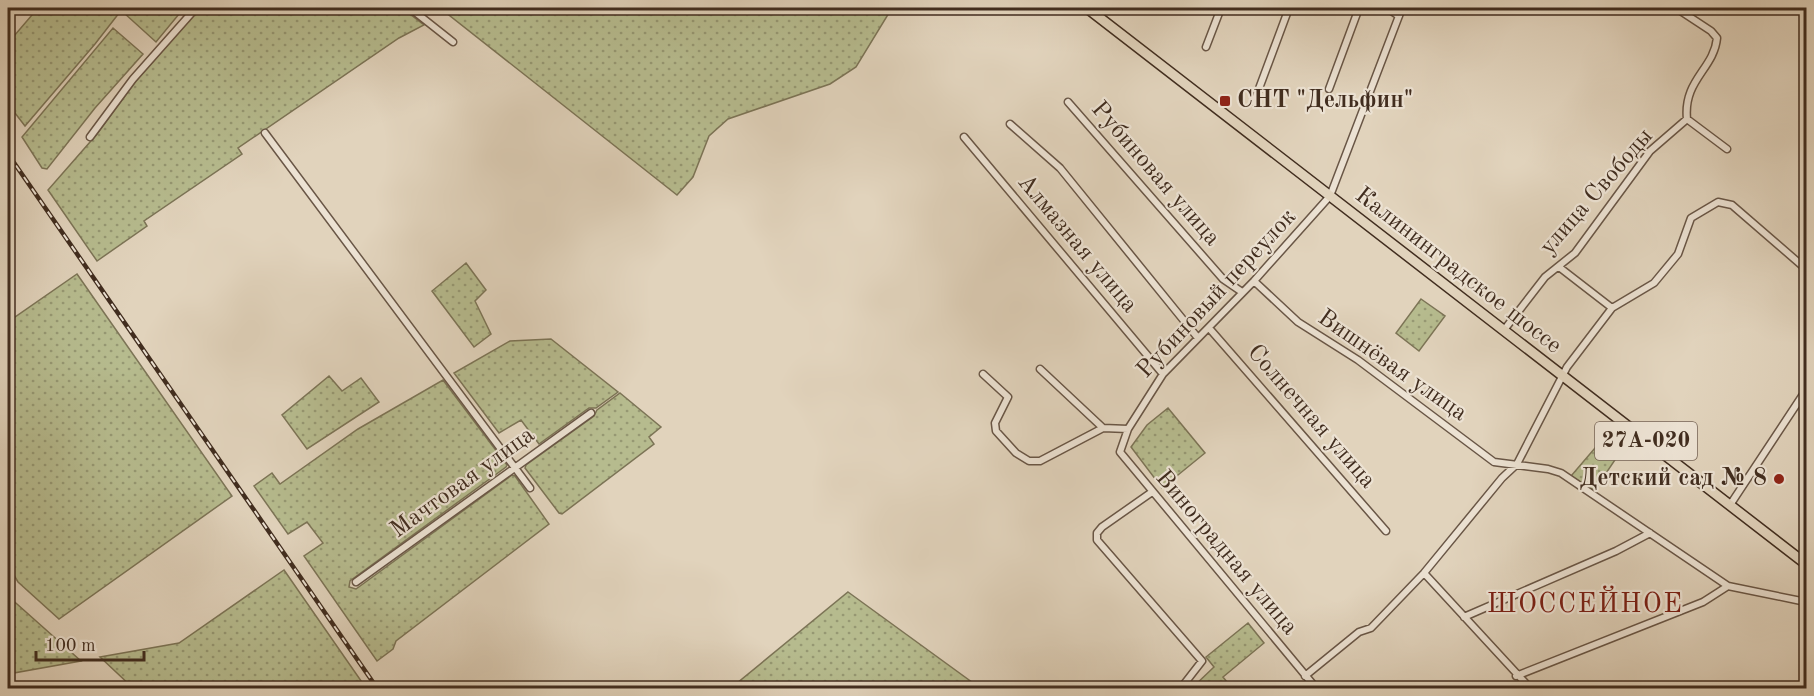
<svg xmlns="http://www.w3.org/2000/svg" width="1814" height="696" font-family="'Old Standard TT',serif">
<defs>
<pattern id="grass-dots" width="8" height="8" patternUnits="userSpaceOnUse" patternTransform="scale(1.5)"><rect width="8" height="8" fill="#b6bb8e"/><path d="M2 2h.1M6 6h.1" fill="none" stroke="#969873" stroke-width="1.8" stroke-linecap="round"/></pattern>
</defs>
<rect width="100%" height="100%" fill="#e1d3bc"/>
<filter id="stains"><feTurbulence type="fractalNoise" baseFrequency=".00333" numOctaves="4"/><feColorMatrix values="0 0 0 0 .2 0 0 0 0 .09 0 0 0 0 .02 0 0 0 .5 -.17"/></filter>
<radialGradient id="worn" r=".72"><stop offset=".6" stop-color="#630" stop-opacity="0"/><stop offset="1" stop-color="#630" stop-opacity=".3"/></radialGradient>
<!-- grass -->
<path fill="url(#grass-dots)" stroke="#7c7456" stroke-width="1.5" d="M38 8H123L95 44 25 126 8 104V43Z
M128 8H184L156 42 124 13Z
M200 8H402L424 25 399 38 238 148 242 154 144 221 147 226 97 261 48 190 97 134 135 82Z
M440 8H892L856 67 830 84 728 119 709 136 693 177 677 195Z
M113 28 143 54 95 108 47 169 42 168 22 137Z
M466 263 486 290 475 301 491 334 474 347 432 291Z
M77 274 232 496 59 619 18 582 8 565V322Z
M1421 299 1445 316 1419 351 1396 333Z
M551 339 618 392 596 408H589L539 444 521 420 499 433 454 373 510 341Z
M329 376 342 391 361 378 379 402 307 449 282 415Z
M443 380 507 465 506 467 350 581 349 587 356 589 512 475 515 476 549 524 396 641 393 649 377 661 304 556 323 543 307 522 288 534 254 486 272 473 280 484 358 429Z
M620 393 661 427 649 437 654 444 562 514 559 513 525 468 526 465 594 416 597 410Z
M1168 408 1205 453 1162 488 1131 447 1147 425Z
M1601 441 1619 454 1594 491 1571 476Z
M284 570 366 688H133L100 657 179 643Z
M848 592 980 688H731Z
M8 596 81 661 8 674Z
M1248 623 1264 643 1223 677 1232 688H1192L1214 667 1206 657Z"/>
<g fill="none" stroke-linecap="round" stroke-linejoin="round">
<!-- street casing -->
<g stroke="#695646" stroke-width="9">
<path id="street" d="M410 8 453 42
M1387 8 1399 16
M1676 8 1711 31 1717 38C1714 69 1683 80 1687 119
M1206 47 1221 8
M1329 89 1359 8
M1068 102 1223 279 1242 292
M1254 102 1289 8
M1010 124 1060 168 1198 338
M265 133 530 488
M90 137 133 79 196 8
M964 137 1163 374
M1559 267 1612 308
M1254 281 1298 322 1358 360 1494 462 1548 469 1561 473 1728 586 1806 602
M1209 328 1386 531
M1504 330 1545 277 1575 253 1650 151 1687 119 1727 149
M1040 369 1103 428 1128 429
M983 374 1008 397 995 423 996 431 1016 453 1029 461H1040L1103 428
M1152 492 1102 527 1097 533V540L1202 661 1181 688
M1730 505 1806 390
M1424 573 1530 688
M356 582 591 413
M1464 617 1616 551 1650 533
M1305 676 1359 632 1371 628 1424 573 1502 478 1517 464 1567 367 1612 308 1654 283 1678 254 1691 218 1718 202 1732 205 1806 269
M1516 676 1703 602 1728 586
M1316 688 1120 452 1128 429 1163 374 1254 281 1330 196 1402 8"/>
</g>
<!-- primary casing -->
<g stroke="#412d1f" stroke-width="12">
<path id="primary" d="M1087 8 1806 564"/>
</g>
<!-- street -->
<use href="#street" stroke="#ece2d3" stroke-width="6"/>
<!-- primary -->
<use href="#primary" stroke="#e1d3bc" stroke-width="9"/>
<!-- rail casing -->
<g stroke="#412d1f" stroke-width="4.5">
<path id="rail" d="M8 154 377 688"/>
</g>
<!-- rail -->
<use href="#rail" stroke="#ece2d3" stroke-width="2" stroke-dasharray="7" stroke-linecap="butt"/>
</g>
<!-- markers -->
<g fill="#8f2418" stroke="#ece2d3" stroke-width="2">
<rect x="1219" y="95" width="12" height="12" rx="3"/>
<circle cx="1779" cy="479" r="6"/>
</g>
<g text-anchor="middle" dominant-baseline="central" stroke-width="4.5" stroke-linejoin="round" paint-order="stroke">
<!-- shield labels -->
<rect fill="#ece2d3" stroke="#746355" stroke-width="1.5" x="1595" y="422" width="102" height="38" rx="4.5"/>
<g font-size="22" font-weight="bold" fill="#412d1f">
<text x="1646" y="441">27А-020</text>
</g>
<!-- poi labels -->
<g font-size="24" font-weight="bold" fill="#412d1f" stroke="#ece2d3" text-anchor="start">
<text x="1237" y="101">СНТ "Дельфин"</text>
<text x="1767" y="479" text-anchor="end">Детский сад № 8</text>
</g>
<!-- street labels -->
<g font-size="24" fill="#412d1f" stroke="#ece2d3">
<text transform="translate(1155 174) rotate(49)">Рубиновая улица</text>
<text transform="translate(1597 192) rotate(-49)">улица Свободы</text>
<text transform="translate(1077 244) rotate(50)">Алмазная улица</text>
<text transform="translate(1458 271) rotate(38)">Калининградское шоссе</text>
<text transform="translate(1217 294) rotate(-47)">Рубиновый переулок</text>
<text transform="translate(1392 366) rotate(35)">Вишнёвая улица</text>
<text transform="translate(1311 417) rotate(49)">Солнечная улица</text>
<text transform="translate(463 483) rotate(-36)">Мачтовая улица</text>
<text transform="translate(1226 553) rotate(50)">Виноградная улица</text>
</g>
<!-- quarter labels -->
<g font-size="27" letter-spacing="1.5" fill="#7a1f14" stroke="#ece2d3">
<text x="1585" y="604">ШОССЕЙНОЕ</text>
</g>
</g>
<!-- margin -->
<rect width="1814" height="696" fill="none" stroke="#e1d3bc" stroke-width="30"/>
<rect x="9" y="9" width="1796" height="678" fill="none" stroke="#412d1f" stroke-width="3"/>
<rect x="15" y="15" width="1784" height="666" fill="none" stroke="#412d1f" stroke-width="1.5"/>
<!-- scale -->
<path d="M36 651v9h108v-9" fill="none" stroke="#412d1f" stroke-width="3"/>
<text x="45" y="651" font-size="18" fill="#412d1f" stroke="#ece2d3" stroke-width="4.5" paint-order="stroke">100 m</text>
<rect width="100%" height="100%" filter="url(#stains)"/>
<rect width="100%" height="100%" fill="url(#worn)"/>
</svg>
